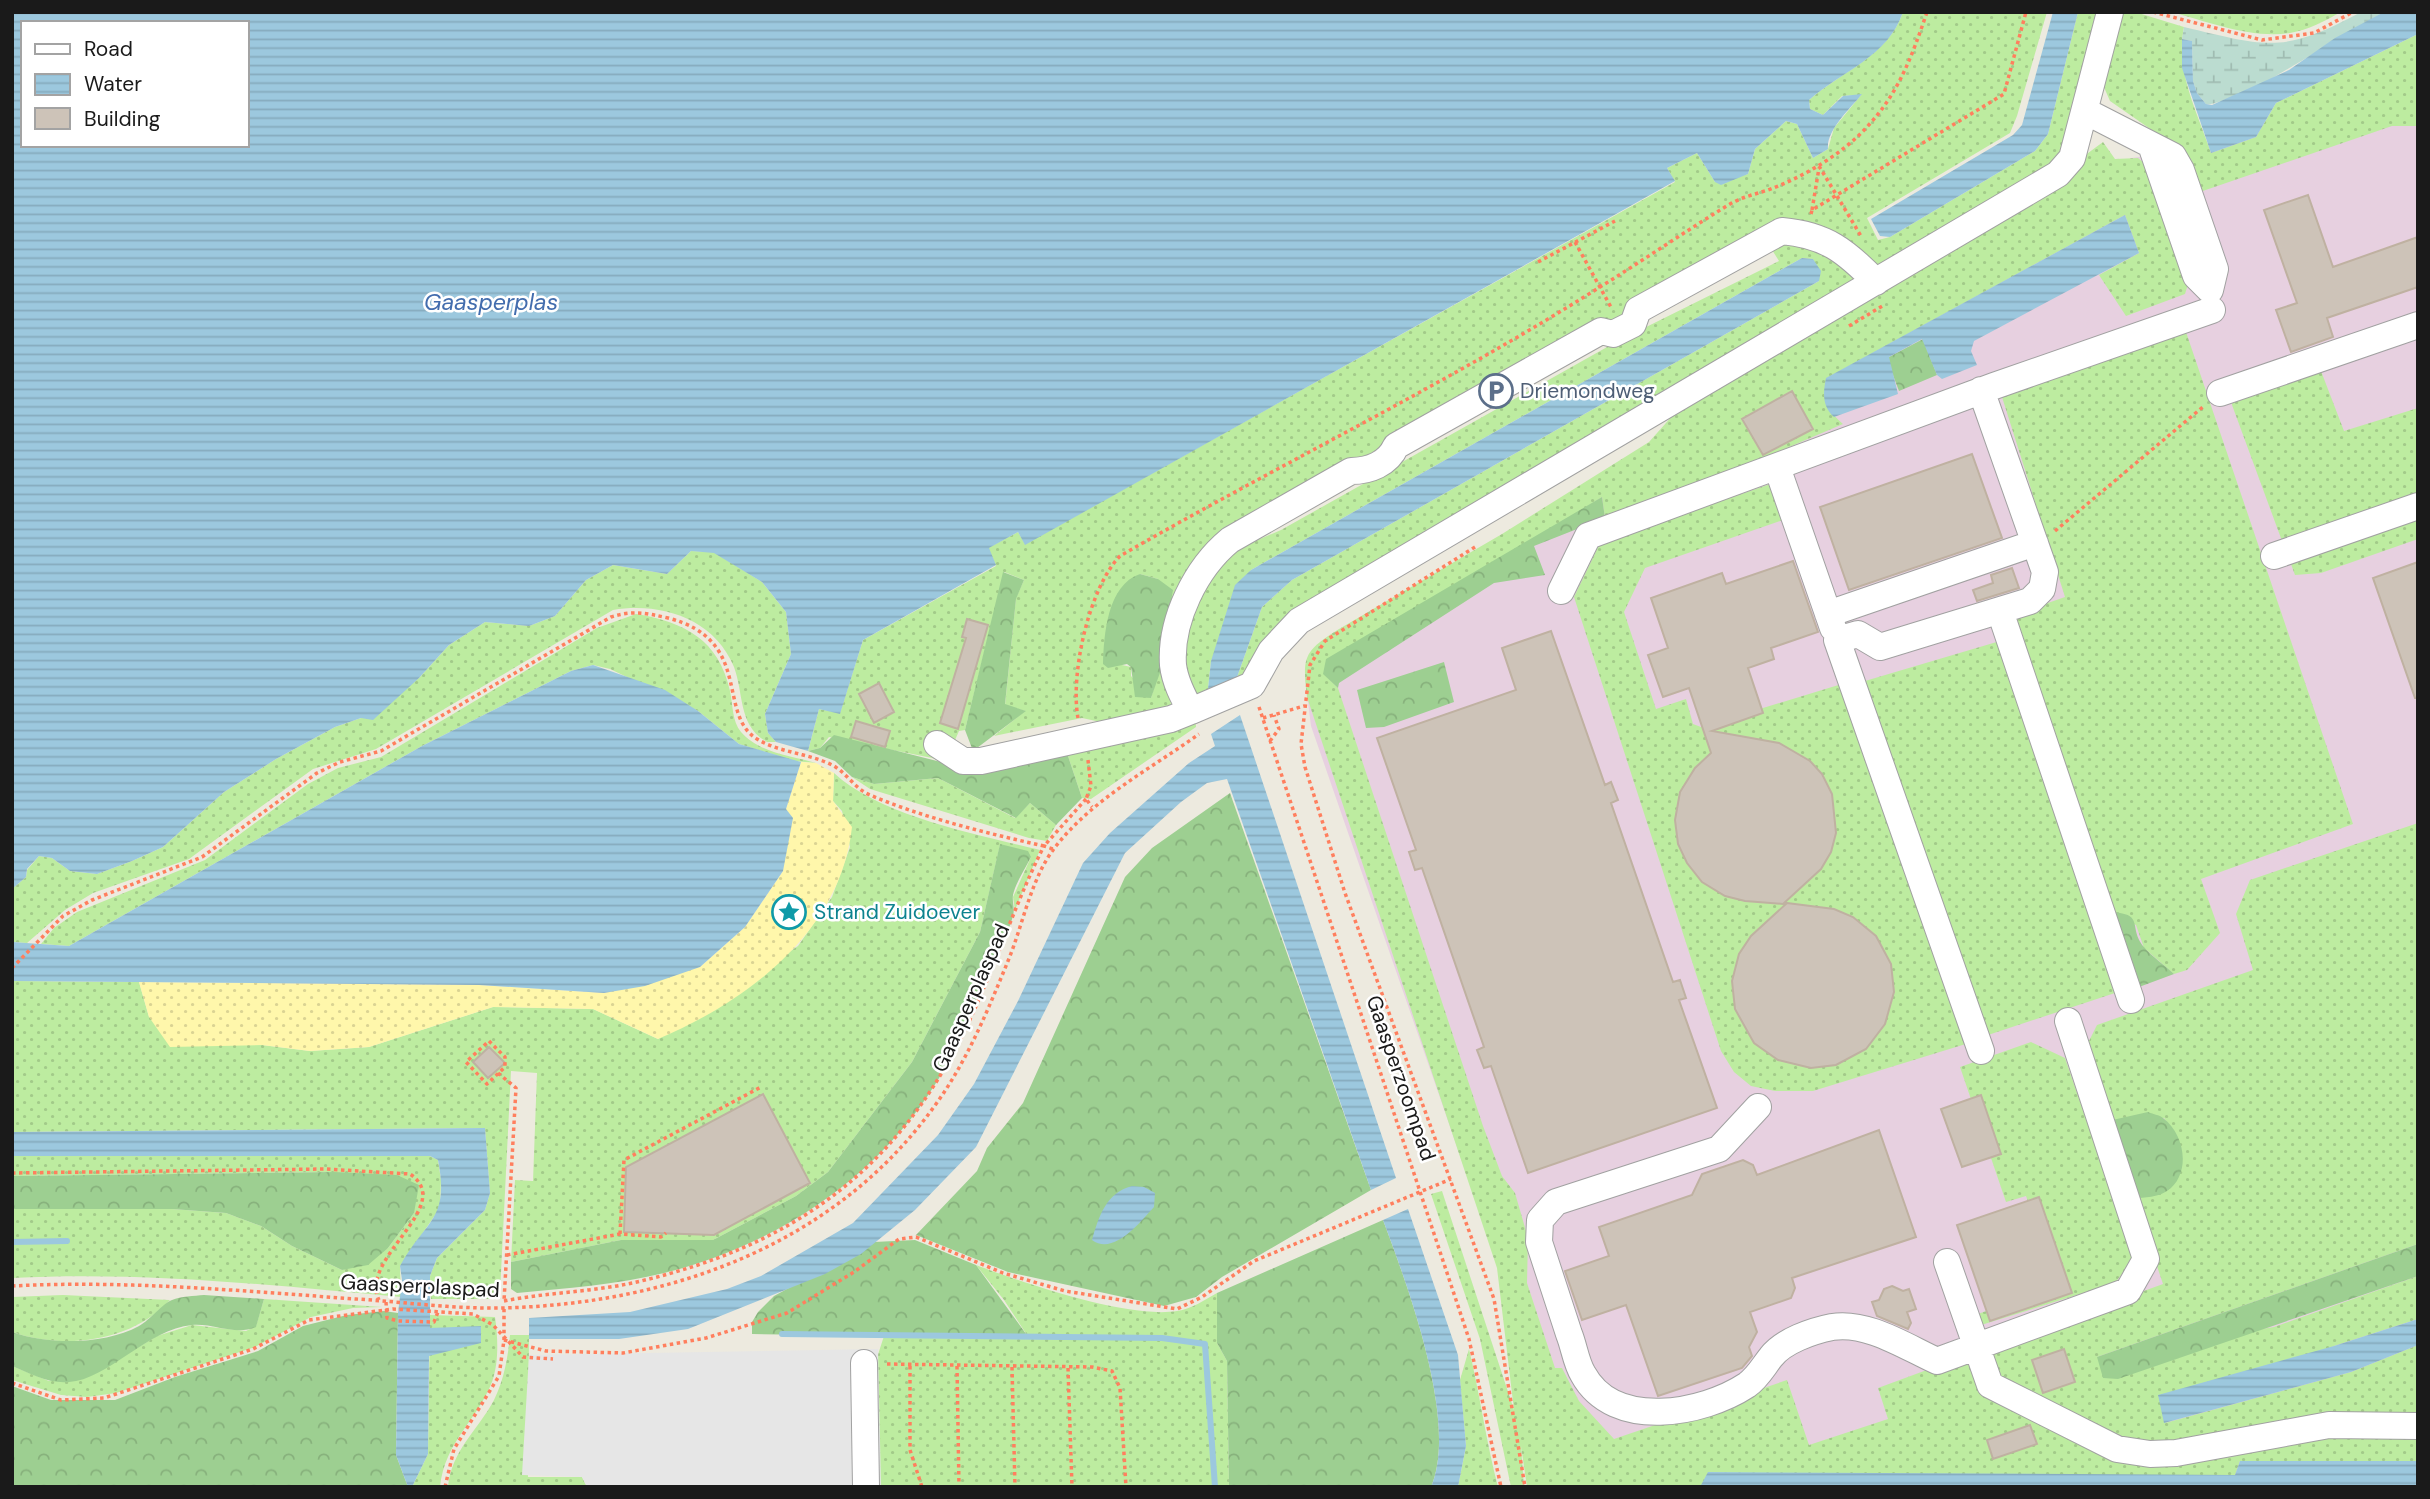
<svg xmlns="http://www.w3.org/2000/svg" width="2430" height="1499" font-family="'DM Sans',sans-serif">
<defs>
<pattern id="grass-dots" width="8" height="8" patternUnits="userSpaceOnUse" patternTransform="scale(1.75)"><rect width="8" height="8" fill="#bdeca0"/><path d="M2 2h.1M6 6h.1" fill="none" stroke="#a2ca89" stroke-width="1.8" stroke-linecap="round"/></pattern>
<pattern id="forest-crowns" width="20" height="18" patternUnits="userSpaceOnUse" patternTransform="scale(1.75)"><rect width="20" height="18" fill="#9dcf91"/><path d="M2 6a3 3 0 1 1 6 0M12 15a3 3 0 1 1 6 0" fill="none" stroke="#87b17c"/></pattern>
<pattern id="wetland-marsh" width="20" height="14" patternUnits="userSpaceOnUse" patternTransform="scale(1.75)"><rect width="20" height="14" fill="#bbdcd0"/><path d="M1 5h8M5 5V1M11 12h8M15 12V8" fill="none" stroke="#a0bcb2"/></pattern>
<pattern id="sand-dots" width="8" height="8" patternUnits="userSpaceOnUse" patternTransform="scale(1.75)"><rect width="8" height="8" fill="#fff7ab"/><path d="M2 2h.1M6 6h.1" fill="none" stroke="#dad393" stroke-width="1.8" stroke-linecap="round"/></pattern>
<pattern id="water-rules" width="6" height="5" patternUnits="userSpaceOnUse" patternTransform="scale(1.75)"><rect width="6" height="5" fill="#9cc8de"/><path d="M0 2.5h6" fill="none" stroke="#86abbe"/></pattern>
</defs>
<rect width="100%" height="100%" fill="#edeadf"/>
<!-- industrial -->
<path fill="#e7d0e0" d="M2418 41V1487H1575L1311 726 1305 678 2132 158 2228 142Z"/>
<!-- grass -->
<path fill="url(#grass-dots)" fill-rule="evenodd" d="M1903 12H2047L2017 116 2010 133 1867 218 1878 240 1890 237 2035 151 2048 134 2078 12H2096L2058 161 1878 268 1815 229 1430 420 1221 537 1203 554 1170 689 1171 706 1115 725 1082 718 994 736 1025 711 1005 705 1016 598 1024 580 1004 572 965 730 959 731 945 763 932 758 829 737 820 748 808 751 819 709 840 713 863 640 996 566 988 548 1018 532 1025 544 1675 182 1667 168 1697 153 1715 182 1748 174 1755 149 1786 121 1797 124 1813 158 1828 149 1834 128 1861 95 1842 96 1823 115 1810 109 1809 100C1842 71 1888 56 1903 12ZM1140 574 1158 579C1167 625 1165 653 1151 698L1131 676V667L1122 665 1104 647 1112 607Z
M2121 12H2135L2184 27C2175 71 2197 111 2211 153L2256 137 2276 103 2418 34V126H2392L2197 193 2182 151 2110 101 2103 85Z
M2172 12H2341C2325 21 2308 30 2290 33 2252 39 2208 22 2172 12Z
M2103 142 2115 159 2138 158 2149 167 2189 281 2185 294 2126 316 2099 275 2139 253 2125 215 1827 378C1822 400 1826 409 1843 424L1768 456 1605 518 1602 497 1324 674 1338 688 1483 1126 1502 1176 1515 1193 1528 1238 1527 1283 1555 1368H1562L1579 1401 1614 1439 1787 1380 1809 1445 1888 1419 1878 1388 1970 1354 2087 1442 2237 1444 2418 1432V1461H2240L2231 1487H1527L1521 1446 1524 1487H1511L1480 1339 1431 1194 1442 1191 1514 1410 1497 1268 1307 697C1302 656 1304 651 1339 629L1502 534 1649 442 1682 405 2073 177 2084 156Z
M1810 238 1863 281 1307 607 1242 679 1236 680 1262 607 1292 580 1819 281 1813 259 1802 258 1251 570 1211 661 1208 689 1196 696 1187 687 1183 633 1218 557 1281 530 1616 342 1779 261 1769 245Z
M2186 332 2353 824 2201 879 2220 933 2187 970 2174 974 2144 948 2136 925 2108 912 2010 616 2065 597 2002 397Z
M2321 371 2344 431 2418 408V493L2282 541 2232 405V391Z
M1776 482 1786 519 1645 568 1624 612 1656 709 1686 699 1693 724 1701 727 1845 683 1969 1043 1813 1091H1775L1751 1086 1734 1072 1721 1051 1574 597 1600 543Z
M2418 512V539L2321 573 2295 575 2288 556Z
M691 551 714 552 762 582 786 612 791 654 765 714 768 733 776 742H767C738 726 744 694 734 667 714 618 660 602 613 610L376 749 313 769 189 859 93 893 65 910 27 943 12 942V889L26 877 27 870 39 856 52 858 70 871 97 874 132 861 163 847 224 792 276 759 335 727 361 718 419 678 449 645 485 622 529 626 555 616 586 580 613 565 667 574Z
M636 614C685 622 719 640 730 691 733 705 732 721 741 732 759 753 792 756 816 763L794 761 739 744 698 711 610 669 593 665 571 671 422 746 69 946 41 944 54 928 77 912 205 860 308 784 338 768 381 757 597 628Z
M2000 641 2121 991 1982 1037 1865 681Z
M1195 714 1196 727 1091 799 1082 798 1066 750Z
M834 773C880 816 979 835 1040 850L1015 910 1013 897 1031 857 1000 845 980 932 912 1062 828 1172 796 1196 713 1240H621L511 1262 515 1180 533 1181 537 1073 511 1071 500 1293 493 1299H431L430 1276 437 1258 485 1210 490 1193 485 1128 12 1132V981L139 982 149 1017 262 1045 310 1051 369 1047 493 1007 593 1009 658 1039 798 946 832 897 850 847 842 811 833 801Z
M852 777 874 784 938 778 1015 818 1030 803 1056 825 1047 841 1029 838 870 789Z
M2418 823V1244L2097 1357 2274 1327 2418 1276V1319L2334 1346 2165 1423 2351 1372 2418 1345V1414L2183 1444 2133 1445 2005 1388 1990 1347 2163 1284 2134 1198 2175 1133 2164 1118 2108 1121 2084 1051 2097 1025 2253 970 2236 914 2250 880Z
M2031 1042 2065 1058 2134 1258 2115 1283 1978 1326 1975 1315 2057 1286 2026 1196 2006 1202 1960 1067Z
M308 1154 430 1156 438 1160 441 1180 440 1208 400 1266 401 1297C273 1285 141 1271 12 1278V1209H172L226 1213 261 1226 292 1246 342 1270 388 1248 414 1213 334 1172 12 1176V1156Z
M976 1265C1024 1283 1127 1319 1177 1311 1192 1309 1204 1300 1217 1293V1343L1227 1361 1229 1487H876L872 1373 884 1336 1029 1338 1004 1300Z
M63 1295 170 1300C132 1342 64 1350 12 1332V1297Z
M264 1299 382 1307 353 1308 311 1317 255 1347 116 1393 87 1397 61 1395 12 1380V1366L49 1381 97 1372 157 1336 192 1325 246 1331 256 1326Z
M430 1315 495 1317C498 1338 499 1362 492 1382 477 1421 445 1441 440 1487H412L428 1454Z
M510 1335H529L528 1477H582L587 1487H448C451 1451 478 1430 494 1400 504 1380 508 1357 510 1335Z
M1469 1349C1480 1395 1486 1441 1498 1487H1458L1466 1446 1460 1380Z"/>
<!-- forest -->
<path fill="url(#forest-crowns)" d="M1923 339 1937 375 1899 391 1888 362 1889 357Z
M1602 497 1605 518 1534 546 1545 575 1494 583 1339 683 1338 688 1323 674 1326 659Z
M1003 572 1024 580 1016 599 1005 704 1026 711 973 751 965 730Z
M1140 574 1158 579 1173 590 1160 663 1162 667 1151 698 1135 697 1131 667 1127 664 1108 668 1103 664C1104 635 1107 585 1140 574Z
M1444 662 1454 702 1384 727 1366 728 1357 690Z
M834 735 945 763 1066 750 1082 798 1056 825 1030 803 1016 818 938 778 874 784 852 777 835 761 808 751 820 748Z
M1230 793 1371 1190 1222 1277 1196 1297 1164 1306 1008 1272 916 1235 977 1171 987 1148 1023 1103 1125 877 1152 848Z
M1000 844 1028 851 1031 857C1025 869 1016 882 1013 895 1012 902 1015 909 1013 916 1006 941 992 965 981 989 970 1014 959 1041 946 1066 887 1173 780 1244 664 1273 616 1285 566 1288 517 1293L511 1289V1262L621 1240H713L796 1196 828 1172 912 1062 980 932Z
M2108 912C2147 913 2127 927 2144 947 2152 957 2165 965 2174 974L2139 987Z
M2148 1112C2152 1114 2160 1115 2163 1118 2186 1135 2191 1175 2167 1191 2158 1197 2145 1198 2134 1198L2108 1121Z
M334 1172 397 1175 419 1185 414 1213 388 1248 368 1265 342 1270 292 1246 261 1226 226 1213 172 1209H12V1176Z
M1383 1220C1407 1284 1459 1422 1431 1487H1229L1227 1361 1217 1343V1293Z
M915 1240 976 1265 1029 1338 752 1334V1322L758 1312 774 1296 874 1242Z
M2418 1244V1276L2118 1379 2103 1378 2097 1357Z
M204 1295 264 1299 256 1327C235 1336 214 1323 192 1325 148 1329 107 1380 69 1382 49 1384 31 1374 12 1366V1332C49 1345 104 1345 139 1326 150 1320 163 1303 172 1300 181 1296 194 1296 204 1295Z
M384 1311 398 1313 396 1455 408 1487H12V1386L51 1400H115L175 1377 258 1351 303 1326 347 1315Z"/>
<!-- wetland -->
<path fill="url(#wetland-marsh)" d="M2361 12H2384L2264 83C2250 87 2218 106 2206 104L2197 93 2193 81 2192 41 2182 39 2184 27C2268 47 2283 54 2361 12Z"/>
<!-- sand -->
<path fill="url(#sand-dots)" d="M801 762 816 763 834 773 833 801 852 827C841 931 748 1001 658 1039L593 1009 493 1007 369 1047 310 1051 262 1045 170 1047 149 1017 139 982 479 985 604 993 700 967 745 927 783 871 786 809Z"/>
<!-- parking -->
<path fill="#e6e6e6" d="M878 1349 881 1487H587L582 1477 522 1475 529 1355Z"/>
<!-- water -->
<path fill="url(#water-rules)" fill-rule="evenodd" d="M12 12H1903C1888 57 1842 71 1809 100L1810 109 1823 115 1843 96 1862 94C1851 108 1826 130 1828 149L1813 158 1797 124 1786 121 1755 149 1748 174 1721 185 1715 182 1697 153 1667 168 1675 181 1025 545 1018 532 989 548 996 565 863 640 840 714 819 709 808 751 776 742 768 733 765 714 791 654 786 612 762 582 714 553 691 551 667 574 613 565 586 580 555 616 529 626 485 622 449 645 419 678 373 720 361 718 335 727 276 759 224 792 163 847 132 861 97 874 70 871 52 858 39 856 27 869 26 877 12 889ZM23 23H247V145H23Z
M2053 12H2078L2048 134 2035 151 1890 237 1880 236 1871 219 2013 135 2022 125Z
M2384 12H2418V34L2276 103 2256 137 2211 153 2182 68V39L2192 41 2193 81 2197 93 2206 104 2212 105 2289 70 2335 38Z
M2125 215 2139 253 1974 341 1971 351 1977 365 1942 379 1937 375 1922 339 1889 357 1898 394 1834 417C1822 406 1823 393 1826 378Z
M1802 258 1813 259 1821 271 1819 281 1292 580 1262 607 1236 680 1208 689 1211 661 1235 585 1251 570Z
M593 665 665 690 698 711 739 744 801 762 786 809 793 818 783 871 745 927 700 967 645 986 604 993 479 985 12 981V942L69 946 422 746 571 671Z
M1240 715 1396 1178 1371 1190 1227 779 1207 783 1181 802 1125 853 976 1147 915 1210 861 1254 825 1274 688 1329 619 1339H529V1318L630 1312 727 1289 761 1276 853 1223 938 1135 974 1084 1018 1001 1083 863 1110 833 1189 763 1215 746 1211 734Z
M485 1128 490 1193 485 1210 437 1258 430 1276V1328L481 1326V1343L429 1356 428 1454 412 1487H408L396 1455 398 1313 402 1280 400 1266C425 1220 450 1221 438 1160L430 1156H12V1132Z
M1132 1186 1144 1187 1155 1193 1154 1207C1140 1222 1114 1256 1092 1240 1099 1216 1106 1193 1132 1186Z
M1408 1209 1458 1355 1466 1446 1458 1487H1431C1459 1422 1407 1284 1383 1220Z
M2418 1319V1345L2351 1372 2164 1423 2158 1395 2334 1346Z
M2240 1461H2418V1487H1700L1708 1472 2235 1475Z"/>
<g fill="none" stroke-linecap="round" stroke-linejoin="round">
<!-- stream -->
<path stroke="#9cc8de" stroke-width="6" d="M12 1242 67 1241
M782 1334 1162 1338 1205 1344 1215 1487"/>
</g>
<!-- building -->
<path fill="#cdc3b8" stroke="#bfb1a1" stroke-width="2" d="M2308 195 2333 267 2418 237V287L2327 318 2333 337 2291 352 2276 310 2297 303 2264 210Z
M1792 391 1813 429 1763 455 1742 419Z
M1972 454 2002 538 1849 590 1820 507Z
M1793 561 1818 632 1771 648 1774 659 1748 668 1763 713 1712 731 1779 743 1810 761 1822 774 1832 794 1836 833 1831 852 1821 869 1783 904 1745 901 1725 896 1702 882 1687 863 1678 844 1675 820 1680 792 1695 768 1711 753 1689 688 1663 697 1648 655 1668 648 1651 598 1722 573 1726 584Z
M2418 562V698H2415L2373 578Z
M2012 568 2019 588 1977 601 1973 590 1993 583 1991 575Z
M967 619 988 625 958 729 940 723 966 638 962 637Z
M1551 631 1605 785 1611 782 1618 800 1611 803 1673 982 1680 980 1686 998 1679 1000 1717 1108 1528 1173 1491 1066 1484 1068 1477 1050 1484 1047 1422 868 1415 870 1409 852 1416 850 1377 738 1516 690 1502 648Z
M879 683 894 712 874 723 859 694Z
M856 721 890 731 885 747 851 737Z
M1787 903 1834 909 1853 917 1876 936 1891 964 1894 992 1885 1024 1866 1049 1836 1065 1811 1068 1778 1060 1754 1043 1735 1009 1732 981 1739 954 1751 936Z
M489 1047 505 1063 488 1078 473 1062Z
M763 1094 810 1183 714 1235 624 1232 626 1167Z
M1981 1095 2001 1154 1962 1167 1941 1109Z
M1879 1130 1916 1237 1792 1278 1795 1288 1791 1298 1750 1312 1757 1332 1749 1347 1752 1356 1742 1368 1658 1396 1626 1305 1582 1320 1565 1271 1609 1256 1599 1227 1692 1195 1702 1174 1743 1160 1753 1165 1757 1175Z
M2039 1197 2072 1293 1990 1321 1957 1225Z
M1892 1286 1903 1291 1909 1289 1916 1309 1907 1312 1911 1323 1908 1329 1877 1316 1872 1302 1879 1300 1884 1289Z
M2064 1349 2075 1382 2043 1393 2032 1360Z
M2030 1425 2037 1444 1993 1459 1987 1440Z"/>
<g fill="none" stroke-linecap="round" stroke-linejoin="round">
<!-- minor casing -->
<g stroke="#a1a1a1" stroke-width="28">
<path id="minor" d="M2085 111 2173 156 2181 170 2215 269 2210 290 2196 276 2152 148
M1876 282C1846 251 1826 235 1782 231L1638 310 1633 324 1613 334 1601 331 1396 446C1388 464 1369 471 1351 471L1230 540C1196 568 1170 620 1173 665 1175 682 1183 697 1191 711L1252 685 1271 651 1299 621 2058 174 2072 158 2110 12
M2220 393 2418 325
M1777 467 1833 628
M2274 556 2418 506
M1561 591 1588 536 1994 386 2212 310
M2000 611 2131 1000
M1828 614 2035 543
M937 744 963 761H981L1171 719 1191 711
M1981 1051 1837 640 1858 634 1880 647 2030 601 2042 589 2045 572 1981 390
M1758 1107 1719 1149 1556 1202 1540 1220 1539 1242C1549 1273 1559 1303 1569 1334 1574 1346 1576 1363 1583 1374 1614 1431 1703 1414 1747 1385 1758 1377 1763 1367 1771 1357 1783 1341 1812 1331 1832 1327 1867 1321 1906 1347 1937 1361L2128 1291 2146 1259 2068 1021
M1947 1262 1990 1385 2117 1449 2150 1454 2176 1453 2329 1425 2418 1426
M864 1363 866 1487"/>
</g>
<!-- path -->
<path stroke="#ff7f5e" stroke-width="3.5" stroke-dasharray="3.5 3.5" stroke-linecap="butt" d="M2153 12 2262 40 2314 33 2353 12
M1819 166 1861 236
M1812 210 1819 168
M1811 214 1812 210 2004 94 2026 12
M1575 242 1612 309
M1538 262 1615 221
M1849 326 1884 305
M2055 531 2204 406
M1475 547 1325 641 1310 665 1301 744 1305 767 1345 893 1494 1299 1525 1487
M1259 707 1469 1339 1501 1487
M1078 718C1070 674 1089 588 1120 556 1278 465 1445 385 1600 287 1642 261 1683 233 1725 207 1739 198 1752 195 1768 190 1803 177 1841 155 1866 128 1899 93 1912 56 1927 12
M1263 718 1304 706
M1270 741 1279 729 1274 715
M1088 760 1091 786 1086 799 1092 807
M12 968 63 916 92 900 202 857 317 773 340 762 381 751 611 617C633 610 646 613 668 618 754 640 716 714 757 739 780 753 808 753 832 765 846 772 855 789 870 795 924 818 986 833 1044 846L1086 799
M489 1041 505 1057V1067L487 1084 466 1062Z
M498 1073 516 1088 504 1301
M12 1173 325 1169 410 1174C457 1206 358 1258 379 1300
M620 1234 624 1160 761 1087
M507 1255 620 1234 661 1237 666 1233
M12 1286C127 1280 242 1291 356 1299 405 1302 453 1309 502 1308 670 1304 836 1245 936 1104 967 1061 988 1010 1008 961 1023 925 1031 877 1056 846 1094 798 1149 770 1199 734
M504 1301C549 1292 596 1292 641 1281 789 1246 893 1174 962 1036 993 974 1013 907 1044 846L1053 849
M386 1302 387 1318 398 1321 434 1322 438 1312
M504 1340 546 1351 623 1353 706 1338 787 1313 854 1272 899 1239 916 1237 1003 1273 1065 1291 1177 1309 1202 1297 1254 1261 1451 1179
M887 1364 1092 1367 1112 1371 1120 1388 1126 1487
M910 1366V1450L922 1487
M957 1366 959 1487
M1012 1367 1015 1487
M1068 1368 1072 1487
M12 1383 61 1400 104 1398 253 1349 309 1320 393 1309 473 1314 493 1325 523 1357 553 1359
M445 1487 454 1449 499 1376 504 1340V1309"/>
<!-- minor -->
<use href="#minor" stroke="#fff" stroke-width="26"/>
</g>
<!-- icons -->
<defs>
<g id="parking-ring" transform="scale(1.75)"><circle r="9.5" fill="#fff" stroke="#5c6f8a" stroke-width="1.5"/><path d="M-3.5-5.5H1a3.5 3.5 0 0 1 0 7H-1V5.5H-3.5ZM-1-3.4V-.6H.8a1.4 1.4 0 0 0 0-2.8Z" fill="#5c6f8a"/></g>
<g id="sight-ring" transform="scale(1.75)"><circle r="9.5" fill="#fff" stroke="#0f9aa8" stroke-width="1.5"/><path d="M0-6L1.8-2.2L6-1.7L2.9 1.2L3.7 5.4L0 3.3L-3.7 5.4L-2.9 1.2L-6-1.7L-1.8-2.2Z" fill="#0f9aa8"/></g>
</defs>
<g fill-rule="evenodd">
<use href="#parking-ring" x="1496" y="391"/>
<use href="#sight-ring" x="789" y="912"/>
</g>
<g text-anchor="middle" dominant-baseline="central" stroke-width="5" stroke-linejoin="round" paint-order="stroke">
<!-- service labels -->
<g font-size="21" fill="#4e5e75" stroke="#fff" text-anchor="start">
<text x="1520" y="391">Driemondweg</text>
</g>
<!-- culture labels -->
<g font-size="21" fill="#0d838f" stroke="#fff" text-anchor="start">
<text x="814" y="912">Strand Zuidoever</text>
</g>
<!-- street labels -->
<g font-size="21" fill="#1a1a1a" stroke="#fff">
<text transform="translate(971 998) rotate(-66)">Gaasperplaspad</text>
<text transform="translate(1401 1078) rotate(71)">Gaasperzoompad</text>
<text transform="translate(420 1286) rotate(3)">Gaasperplaspad</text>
</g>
<!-- water labels -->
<g font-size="23" font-style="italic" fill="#436dae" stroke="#fff">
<text x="491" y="302">Gaasperplas</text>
</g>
</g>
<!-- border -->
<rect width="2430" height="1499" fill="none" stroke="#1a1a1a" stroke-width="28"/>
<!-- legend -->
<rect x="21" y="21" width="228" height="126" fill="#ffffff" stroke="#a3a3a3" stroke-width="2"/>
<rect x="35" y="44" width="35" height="10" fill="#ffffff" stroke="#a3a3a3" stroke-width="2"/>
<text x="84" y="56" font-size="21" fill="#1a1a1a">Road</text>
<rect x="35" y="74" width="35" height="21" fill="url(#water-rules)" stroke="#a3a3a3" stroke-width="2"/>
<text x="84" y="91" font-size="21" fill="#1a1a1a">Water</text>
<rect x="35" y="108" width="35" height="21" fill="#cdc3b8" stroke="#a3a3a3" stroke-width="2"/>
<text x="84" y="126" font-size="21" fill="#1a1a1a">Building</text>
</svg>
